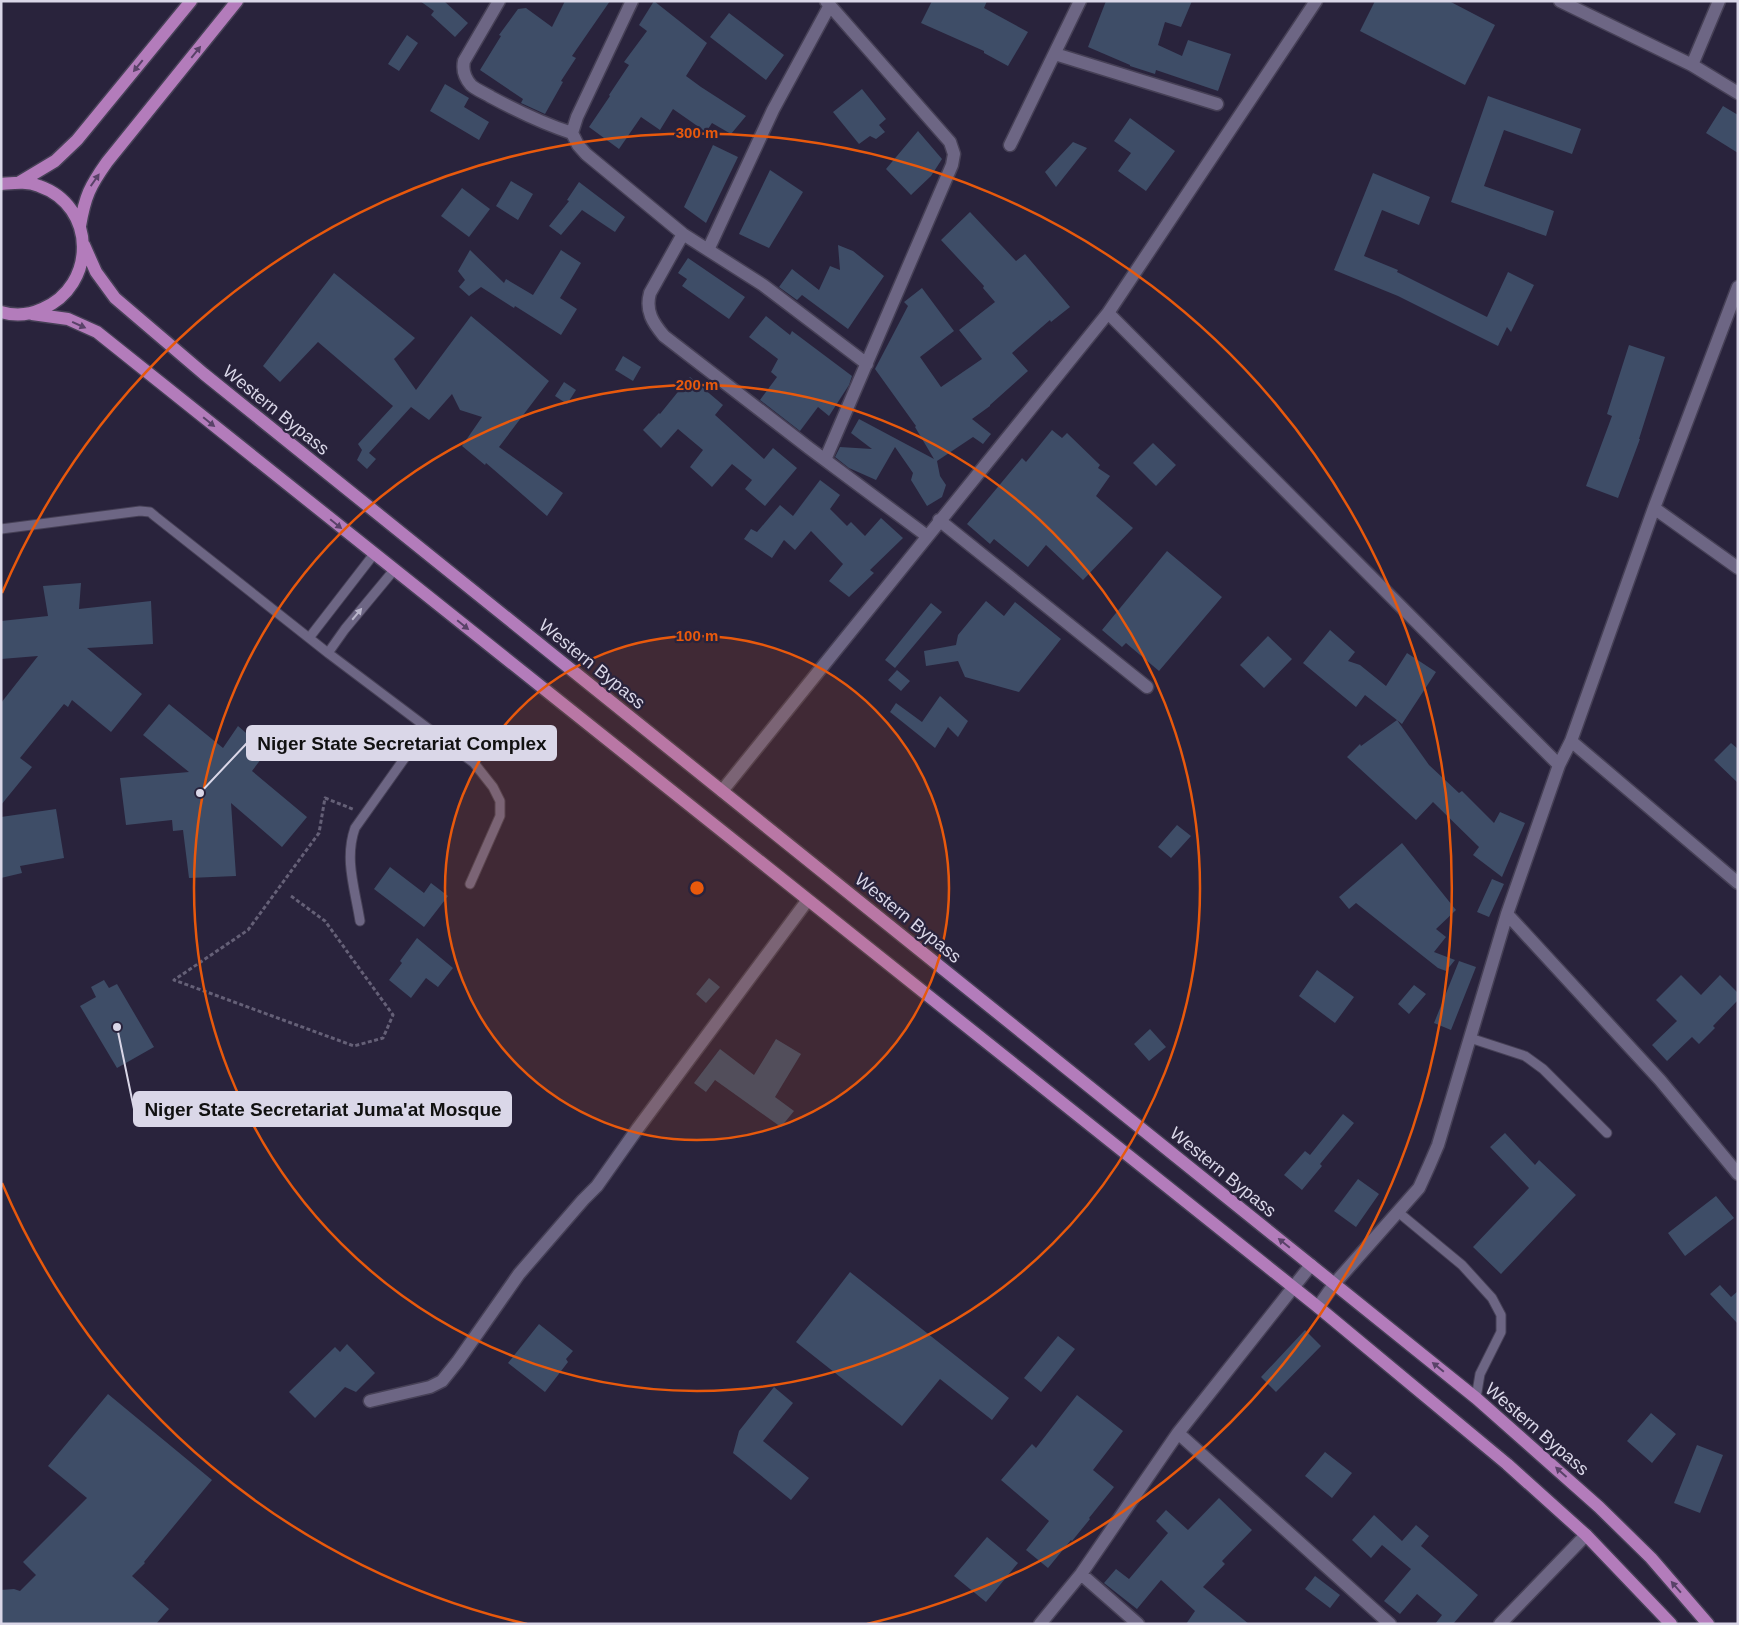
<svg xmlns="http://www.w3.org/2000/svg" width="1739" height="1625" font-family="Helvetica,sans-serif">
<rect width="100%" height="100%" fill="#29233c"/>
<!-- building -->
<path fill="#3e4d67" d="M420 1H444L468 23 455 37 431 15 434 11Z
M565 1H610L572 56 576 58 561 81 563 82 545 114 521 103 523 99 480 70 501 36 499 35 518 9 526 8 552 27Z
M654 1 707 43 686 76 701 87 746 116 731 134 712 123 706 132 673 109 660 130 641 117 619 149 589 127 610 96 609 95 629 65 624 62 647 31 639 25Z
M932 1H987L984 8 1028 32 1008 66 984 53V51L921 23Z
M1106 1H1192L1181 27 1165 22 1158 45 1182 56 1188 40 1231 54 1218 91 1156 70 1155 74 1130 66V65L1088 47Z
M1375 1H1449L1495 25 1465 85 1360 31Z
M729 13 784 55 766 80 710 37Z
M407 35 418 43 399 71 388 64Z
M445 84 469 98 464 107 489 122 479 140 430 111Z
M862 89 886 119 879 125 885 132 876 139 870 136 859 144 833 112Z
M1488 96 1581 129 1572 154 1504 130 1484 186 1554 211 1546 236 1451 202Z
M1723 106 1738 115V153L1706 133Z
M1130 118 1175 151 1146 191 1118 171 1131 153 1114 141Z
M918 131 942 159 931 176 911 195 886 169Z
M1073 142 1087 148 1056 187 1045 172Z
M713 145 738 157 706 223 684 207Z
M770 170 803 192 769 248 739 234Z
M1373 173 1430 197 1419 225 1382 210 1364 256 1398 270 1397 272 1487 317 1508 272 1534 285 1511 332 1507 327 1498 346 1398 296 1334 270Z
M511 181 533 194 518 220 496 206Z
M579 182 625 217 615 232 582 210 561 235 549 226 569 201 567 200Z
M462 188 490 209 469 237 441 216Z
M970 212 1016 261 1025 254 1070 307 1051 322 1050 320 1012 353 1028 371 990 405V406L972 419 991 434 983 444 973 437 937 461 940 476 946 485 942 497 927 506 911 480 913 473 895 447 876 480 849 468 835 457 840 447 872 449 851 433 859 419 934 459 915 427 916 426 875 369 908 306 904 302 922 288 954 331 920 357 941 387 982 359 959 330 995 302 983 288 984 286 941 240Z
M838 245 853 251 884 276 848 329 802 295 797 300 779 287 792 269 819 290 830 266 840 270Z
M470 250 504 283 506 279 533 295 561 250 581 263 560 298 577 309 561 335 515 306 514 308 481 287 469 296 459 287 465 280 458 271Z
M688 258 745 297 729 319 682 286 687 279 678 273Z
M334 273 415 338 394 359 416 390 471 316 549 381 499 447 563 493 547 516 486 463 485 465 462 446 482 417 460 410 452 394 429 420 411 407 369 453 376 459 367 469 357 460 362 450 358 444 393 406 318 342 280 382 263 366Z
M766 316 790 335 792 331 852 376 849 385 829 416 818 407 800 431 760 400 777 377 771 372 778 359 749 337Z
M1629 345 1665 357 1639 439H1640L1618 498 1586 486 1612 416 1607 414Z
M623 356 641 367 633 381 615 370Z
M690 377 723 405 715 415 764 459 773 448 797 468 765 506 745 489 752 480 732 464 712 487 690 467 703 450 678 429 661 448 643 430 659 413 660 414Z
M564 382 576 390 567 404 555 396Z
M1052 430 1062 438 1067 433 1100 465 1098 468 1110 476 1096 496 1133 528 1083 580 1046 545 1028 567 994 539 990 544 967 524 1022 458 1026 462Z
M1153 443 1176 465 1156 486 1133 463Z
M820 480 840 495 830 509 847 526 851 522 865 536 881 518 903 538 870 570 874 573 849 597 829 581 843 564 811 531 795 550 784 540 772 558 744 539 751 529 757 532 780 505 793 516Z
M1167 551 1222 597 1159 671 1126 643 1122 647 1102 630Z
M81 583 79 609 151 601 153 644 87 648 142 694 111 732 72 700 68 707 64 704 20 758 32 767 1 805V703L38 656 1 659V621L48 616 43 586Z
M986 601 1004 616 1015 602 1061 639 1019 692 965 677 958 661 926 666 924 651 956 645 958 635Z
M931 603 942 612 895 668 885 660Z
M1330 630 1355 652 1348 661 1360 665 1386 686 1407 653 1436 672 1402 724 1365 695 1356 707 1303 663Z
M1268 636 1292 659 1264 688 1240 665Z
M897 670 910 681 901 691 888 680Z
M940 696 968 721 958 737 948 727 935 748 890 712 896 703 922 722Z
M169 704 223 748 238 726 267 751 252 771 307 817 282 847 231 803 236 876 189 878 183 830 173 831 172 820 126 825 120 778 189 772 143 735Z
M1397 720 1429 765 1459 793 1462 791 1494 823 1500 812 1525 823 1502 877 1473 855 1479 847 1433 802 1416 820 1347 757 1360 744 1361 746Z
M1731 743 1738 749V783L1714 760Z
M56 809 64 858 20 866 22 873 1 878V817Z
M1177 825 1191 836 1171 858 1158 847Z
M1402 843 1456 910 1436 929 1446 937 1434 952 1455 960 1446 971 1438 968 1356 903 1349 909 1339 897Z
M390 867 424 893 431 883 448 896 424 927 374 889Z
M1492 879 1504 884 1489 917 1477 912Z
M417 938 453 968 438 987 426 978 411 998 389 980 402 963 400 961Z
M1459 961 1476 967 1451 1030 1434 1023Z
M1317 970 1354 997 1335 1023 1299 996Z
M1681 975 1701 995 1720 975 1738 993V1000L1713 1026 1715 1028 1699 1044 1692 1037 1667 1061 1652 1045 1677 1021 1656 1000Z
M709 978 720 987 706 1003 696 994Z
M104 980 109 988 117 984 154 1047 117 1068 80 1006 96 997 91 987Z
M1414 985 1426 994 1409 1014 1398 1004Z
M1150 1029 1166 1047 1149 1061 1134 1044Z
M776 1039 801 1054 775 1097 794 1111 781 1127 715 1080 706 1092 694 1083 720 1049 754 1075Z
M1343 1114 1354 1123 1320 1164 1322 1166 1302 1190 1284 1175 1305 1151 1310 1155Z
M1505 1133 1535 1165 1539 1160 1576 1195 1501 1274 1473 1247 1529 1188 1490 1147Z
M1358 1179 1379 1194 1356 1227 1334 1211Z
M1716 1196 1734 1218 1685 1256 1668 1233Z
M850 1272 1009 1398 992 1420 940 1379 902 1426 796 1342Z
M1720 1285 1731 1297 1738 1291V1324L1710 1294Z
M539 1324 573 1351 566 1359 568 1362 545 1392 508 1363Z
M1305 1330 1321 1346 1276 1392 1261 1377Z
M1058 1336 1075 1349 1041 1392 1024 1378Z
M347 1344 375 1373 356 1392 345 1387 315 1418 289 1392 335 1347 340 1352Z
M774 1387 793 1403 763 1441 809 1478 791 1500 733 1453 739 1431Z
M108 1394 212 1480 144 1562 145 1563 132 1576 169 1609 156 1624H1V1590L14 1589 20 1591 36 1575 23 1562 87 1498 48 1466Z
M1077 1395 1123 1431 1093 1470 1114 1487 1089 1518 1090 1519 1072 1541 1071 1540 1048 1568 1026 1550 1049 1521 1001 1480 1032 1444 1036 1448Z
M1651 1413 1676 1434 1652 1463 1627 1441Z
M1697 1445 1723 1455 1700 1513 1674 1503Z
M1325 1452 1352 1473 1332 1498 1305 1476Z
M1219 1498 1252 1530 1222 1561 1225 1564 1203 1587 1249 1624H1186L1195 1611 1161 1580 1137 1609 1104 1583 1116 1569 1129 1579 1168 1533 1156 1521 1166 1510 1188 1530Z
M1374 1515 1402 1541 1416 1525 1429 1536 1421 1546 1478 1595 1453 1624H1435L1442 1615 1417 1594 1400 1614 1384 1601 1411 1569 1382 1545 1371 1558 1352 1540Z
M987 1537 1018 1563 986 1602 954 1576Z
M1315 1576 1340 1595 1330 1608 1305 1589Z"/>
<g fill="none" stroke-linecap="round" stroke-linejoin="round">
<!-- lane casing -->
<g stroke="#464056" stroke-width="11">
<path id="lane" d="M1 529 140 511 150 512 156 517 328 653 474 763 493 787 500 801V816L470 884
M309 638 374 554
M328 653 345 629 394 570
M360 921C355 889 344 859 355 828L426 728
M1470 1038 1525 1056 1543 1069 1607 1133
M1398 1212 1462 1265 1492 1298 1501 1315V1332L1480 1374 1476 1398"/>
</g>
<!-- street casing -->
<g stroke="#464056" stroke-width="15">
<path id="street" d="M499 1 464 61C462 70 465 78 471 85 476 90 485 93 491 97 517 111 544 124 572 133
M632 1 577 117 572 133 578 145 586 154 683 234 763 285 867 364
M1560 1 1692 65 1738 93
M1055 54 1217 104
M1692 65 1719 1
M1010 145 1080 1
M683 234 650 293C645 311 653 323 664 336L809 448 927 536
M708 250 773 110 830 5
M1108 313 1559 765
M825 460 952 165 954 154 950 142 826 1
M1654 508 1738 568
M939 520 1147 687
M1571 741 1738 883
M722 791 1108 313 1316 1
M1507 914 1660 1080 1738 1174
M1318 1307 1335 1283 1419 1188 1429 1166 1438 1145 1507 914 1559 765 1571 741 1654 508 1738 287
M370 1401 430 1387 442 1381 458 1361 519 1274 583 1200 597 1186 638 1128 807 901
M1178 1433 1390 1624
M1081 1574 1138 1624
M1040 1624 1081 1574 1178 1433 1311 1265
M1500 1624 1586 1535"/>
</g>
<!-- primary casing -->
<g stroke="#464056" stroke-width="15">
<path id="primary" d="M20 182 55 161 77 140 191 1
M1 184C14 183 27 181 39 186 97 206 97 286 42 309 29 315 15 316 1 312
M80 226C85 196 90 186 107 162L237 1
M84 245 96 272 115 298 204 374 1476 1398 1599 1507 1651 1558 1708 1624
M32 314 68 319 97 332 1318 1307 1507 1464 1586 1535 1671 1624"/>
</g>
<!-- path -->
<path stroke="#656077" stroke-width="3" stroke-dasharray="4 2.5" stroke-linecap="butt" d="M291 896 325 921 393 1015 383 1038 354 1046 174 980 248 930 319 833 325 798 355 810"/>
<!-- lane -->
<use href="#lane" stroke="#6d6684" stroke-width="9"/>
<!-- street -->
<use href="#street" stroke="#6d6684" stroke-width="12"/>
<!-- primary -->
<use href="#primary" stroke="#b37cbb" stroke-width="12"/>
</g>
<!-- one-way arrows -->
<defs><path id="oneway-solid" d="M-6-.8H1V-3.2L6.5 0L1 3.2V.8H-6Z" transform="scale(1.25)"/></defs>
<g fill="#594268">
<use href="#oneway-solid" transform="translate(196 52) rotate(-51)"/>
<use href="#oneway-solid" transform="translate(138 66) rotate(129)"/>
<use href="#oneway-solid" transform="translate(95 180) rotate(-55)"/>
<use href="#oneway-solid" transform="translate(79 325) rotate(24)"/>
<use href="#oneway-solid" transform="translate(209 422) rotate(39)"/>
<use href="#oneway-solid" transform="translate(336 524) rotate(39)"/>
<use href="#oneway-solid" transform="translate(463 625) rotate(39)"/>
<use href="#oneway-solid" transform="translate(1284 1243) rotate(-141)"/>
<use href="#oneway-solid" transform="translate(1438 1367) rotate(-141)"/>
<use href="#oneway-solid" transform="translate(1561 1472) rotate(-138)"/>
<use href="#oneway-solid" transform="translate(1676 1587) rotate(-131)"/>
</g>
<use fill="#b9b5ca" href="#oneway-solid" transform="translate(357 614) rotate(-50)"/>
<!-- distance rings -->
<circle cx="697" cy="888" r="252" fill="#e8590c" fill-opacity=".12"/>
<g fill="none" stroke="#e8590c" stroke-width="2.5">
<circle cx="697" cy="888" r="252"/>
<circle cx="697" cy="888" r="503"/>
<path d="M527 1624A755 755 0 0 1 2 1183M2 593A755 755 0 1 1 867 1624"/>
</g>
<g text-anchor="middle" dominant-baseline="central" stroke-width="4.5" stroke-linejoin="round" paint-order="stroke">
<!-- street labels -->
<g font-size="18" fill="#dad7e8" stroke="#29233c">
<text transform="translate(276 410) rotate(39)">Western Bypass</text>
<text transform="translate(592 664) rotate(39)">Western Bypass</text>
<text transform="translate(908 918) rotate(39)">Western Bypass</text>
<text transform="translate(1223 1172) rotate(39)">Western Bypass</text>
<text transform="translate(1537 1429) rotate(41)">Western Bypass</text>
</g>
</g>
<circle cx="697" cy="888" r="8" fill="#e8590c" stroke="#29233c" stroke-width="2.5"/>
<g font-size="15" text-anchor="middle" font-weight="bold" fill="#e8590c" stroke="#29233c" stroke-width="4.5" stroke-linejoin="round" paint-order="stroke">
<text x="697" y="138">300 m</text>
<text x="697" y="390">200 m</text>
<text x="697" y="641">100 m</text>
</g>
<!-- callouts -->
<path fill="none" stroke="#dad7e8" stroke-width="2" d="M200 793L247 743M117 1027L134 1109"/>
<g fill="#dad7e8" stroke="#29233c" stroke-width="2">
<circle cx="200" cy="793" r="5"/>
<circle cx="117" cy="1027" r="5"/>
</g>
<g fill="#dad7e8" stroke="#dad7e8" stroke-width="2">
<rect x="247" y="726" width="309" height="34" rx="5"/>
<rect x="134" y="1092" width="377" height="34" rx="5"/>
</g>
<g font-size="19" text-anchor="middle" font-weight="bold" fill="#111">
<text x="402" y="750">Niger State Secretariat Complex</text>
<text x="323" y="1116">Niger State Secretariat Juma'at Mosque</text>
</g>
<!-- border -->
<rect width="1739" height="1625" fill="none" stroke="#dad7e8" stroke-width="5"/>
</svg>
